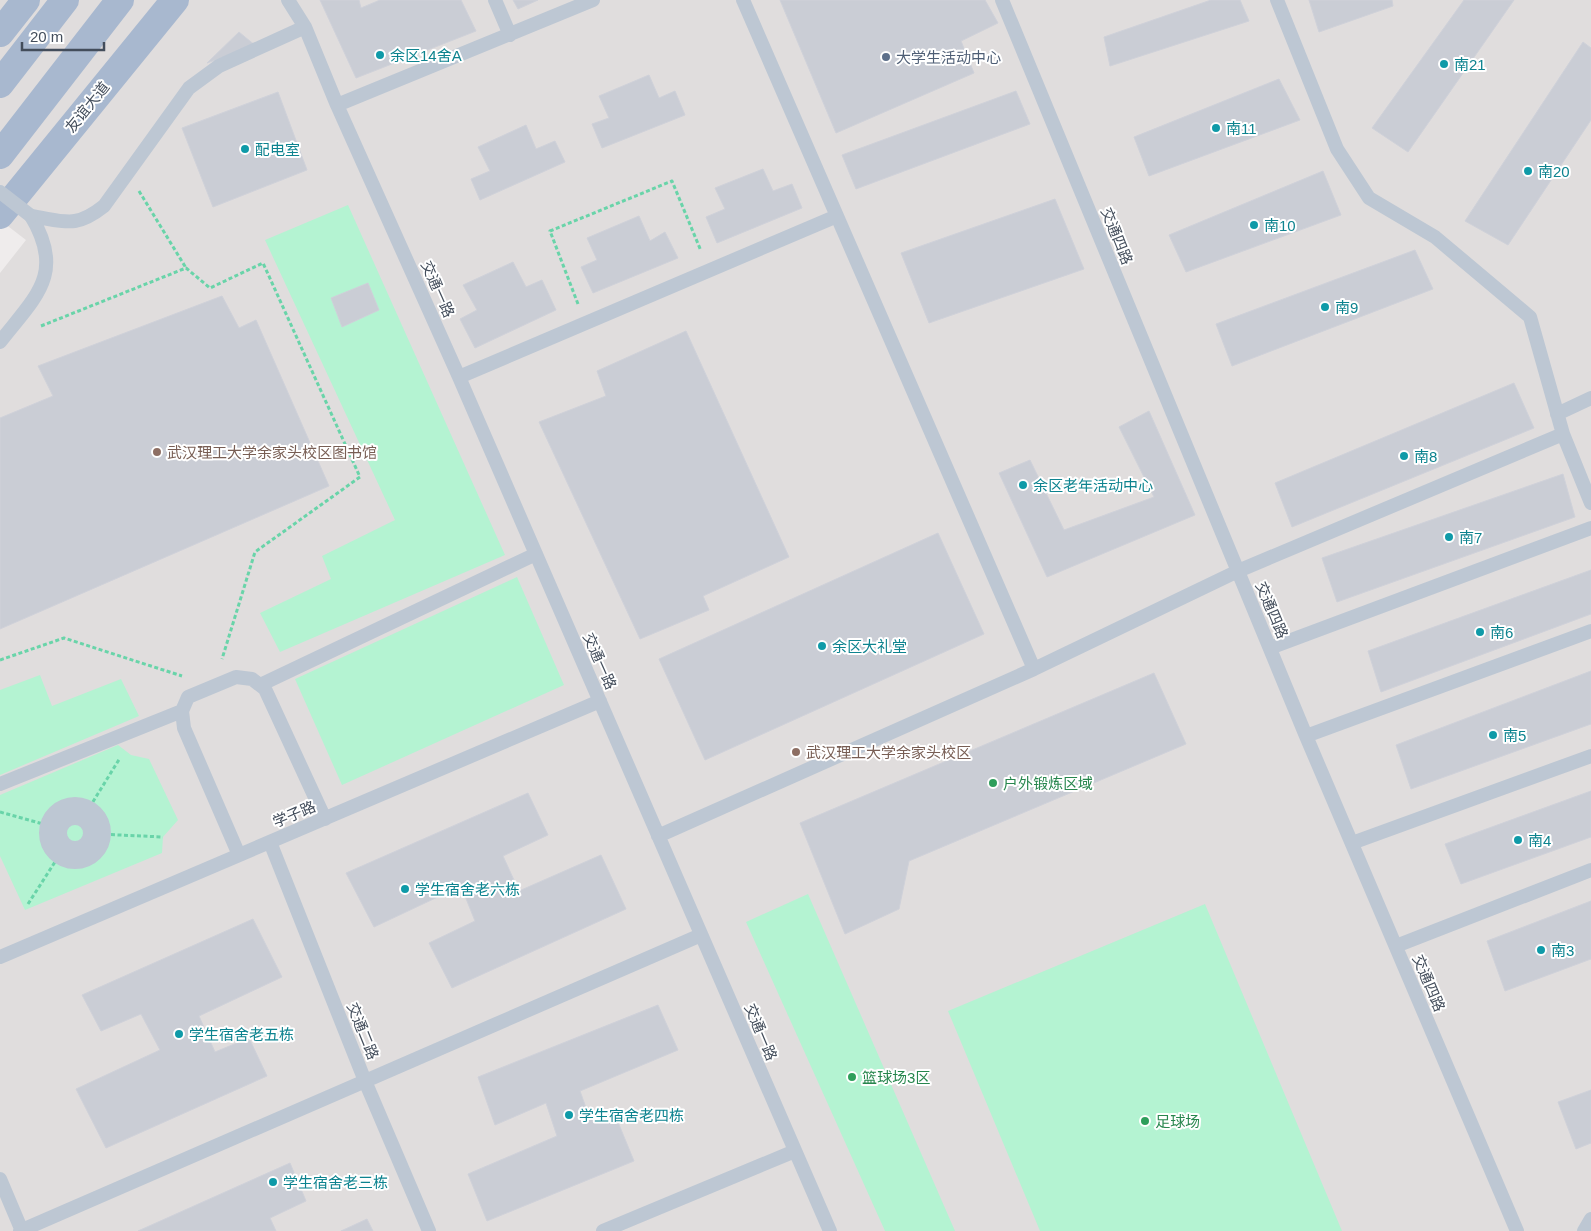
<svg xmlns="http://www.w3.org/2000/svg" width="1591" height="1231" font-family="Helvetica,'Noto Sans SC',sans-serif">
<rect width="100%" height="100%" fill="#efecec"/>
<!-- education -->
<path fill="#e0dddd" d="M0 0H1591V1231H0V273L26 240 0 220Z"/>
<!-- green -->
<path fill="#b4f3d2" d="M348 205 505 555 280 652 260 613 331 579 322 556 395 520 265 240Z
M517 577 564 685 342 785 295 679Z
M40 675 52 706 121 679 139 716 0 775V690Z
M118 745 131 755 149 759 178 820 163 837 162 853 25 910 0 856V795Z
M808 894 955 1231H885L746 922Z
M1205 904 1342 1231H1040L948 1011Z"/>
<!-- building -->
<path fill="#cacdd5" stroke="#cfd1d9" d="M320 0H359L361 8 380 0H461L476 31 356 78Z
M513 0H538L518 9Z
M780 0H985L998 23 961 41 974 73 836 133Z
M1211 0H1240L1249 21 1110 66 1104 37Z
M1309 0H1392L1393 6 1319 32Z
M1464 0H1514L1408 152 1372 128Z
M239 32 256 46 207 63Z
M1583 42 1591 48V120L1508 245 1465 221Z
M649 75 659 98 675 91 685 115 602 148 592 124 609 118 599 96Z
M1279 79 1300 120 1149 176 1134 137Z
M1016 91 1030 124 856 189 842 155Z
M278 92 307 170 213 207 182 128Z
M526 125 536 149 555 141 565 162 480 200 471 179 490 171 478 147Z
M763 169 773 191 792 184 802 208 717 243 706 217 725 209 715 188Z
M1323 171 1341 215 1186 272 1169 235Z
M1055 199 1084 269 929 323 901 253Z
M639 216 650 241 665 232 678 258 593 293 581 267 597 260 587 238Z
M1415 250 1433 289 1232 366 1216 324Z
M513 262 526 287 542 280 556 310 475 348 460 319 477 310 463 285Z
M368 283 379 310 342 327 331 298Z
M222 296 239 328 256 320 329 486 0 629V418L53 396 38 366Z
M686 331 789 557 703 596 709 610 640 639 539 422 606 396 597 371Z
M1514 383 1534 428 1292 527 1275 483Z
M1149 411 1195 515 1047 577 999 473 1030 460 1064 530 1154 497 1119 427Z
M1563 474 1575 517 1337 602 1322 558Z
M938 533 984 634 705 760 659 659Z
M1591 570V614L1381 692 1368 651Z
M1591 671V724L1411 789 1396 745Z
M1154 673 1186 744 909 861 899 909 845 934 800 823Z
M1591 791V837L1461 884 1445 844Z
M528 793 548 835 503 856 519 891 601 855 626 909 452 988 429 943 475 921 461 886 374 927 346 873Z
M1591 901V959L1505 991 1487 941Z
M253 919 282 977 199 1016 215 1052 249 1038 267 1076 106 1148 76 1089 160 1050 141 1014 101 1031 82 995Z
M658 1005 678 1050 580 1091 590 1119 613 1110 634 1161 487 1221 468 1174 557 1136 546 1103 495 1125 478 1077Z
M1591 1090V1143L1576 1149 1558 1102Z
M290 1163 306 1201 270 1218 276 1231H138Z
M367 1219 373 1231H341Z"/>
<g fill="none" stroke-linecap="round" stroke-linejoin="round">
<!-- path -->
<path stroke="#69d4a9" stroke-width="3" stroke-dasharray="4 2.5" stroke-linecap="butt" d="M139 191 186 268
M578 304 550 231 672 181 701 251
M41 326 186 268 210 288 263 263 360 477 255 552 222 659
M0 660 64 638 182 676
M0 812 54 827
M86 813 120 758
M98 834 163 837
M28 904 62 851"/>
<!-- lane -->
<path stroke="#bdc7d3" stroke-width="14" d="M288 0 305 27 337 105 459 377 830 1231
M495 0 510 35
M743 0 1034 669
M1002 0 1306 736 1517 1231
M1277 0 1337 149 1369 198 1435 237 1530 317 1563 434 1591 503
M337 105 593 0
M0 342C35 297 66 274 31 216 65 221 75 229 104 206L189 88 219 66 305 27
M459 377 837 216
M1557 414 1591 398
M1270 648 1591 528
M260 685 536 554
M1306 736 1591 631
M0 784 182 711
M658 836 1034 669 1238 571 1563 434
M270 842 365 1081 429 1231
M1352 843 1591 756
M239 855 184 728 182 711 188 697 236 677 252 679 265 689 325 819
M1396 946 1591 870
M0 957 600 701
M0 1179 22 1231
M20 1231 701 935
M603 1231 795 1151
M1584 1231 1591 1219"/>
<!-- street -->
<path stroke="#bdc7d3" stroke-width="28" d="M53 833a22 22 0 1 1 44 0a22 22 0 1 1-44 0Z"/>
<!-- primary -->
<path stroke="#a8b8cf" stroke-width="28" d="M0 33 26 0
M0 84 65 0
M0 155 120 0
M0 215 175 0"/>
<!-- lane-bridge -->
<path stroke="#bdc7d3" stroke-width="14" d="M0 192 31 216"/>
</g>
<!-- markers -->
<g fill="#0f9aa8" stroke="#fff" stroke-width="2">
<circle cx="380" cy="55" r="5"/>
<circle cx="1444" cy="64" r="5"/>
<circle cx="1216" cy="128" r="5"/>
<circle cx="245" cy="149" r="5"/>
<circle cx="1528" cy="171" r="5"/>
<circle cx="1254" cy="225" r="5"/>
<circle cx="1325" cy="307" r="5"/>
<circle cx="1404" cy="456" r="5"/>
<circle cx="1023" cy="485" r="5"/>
<circle cx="1449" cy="537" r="5"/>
<circle cx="1480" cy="632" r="5"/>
<circle cx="822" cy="646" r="5"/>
<circle cx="1493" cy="735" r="5"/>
<circle cx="1518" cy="840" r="5"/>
<circle cx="405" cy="889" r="5"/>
<circle cx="1541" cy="950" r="5"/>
<circle cx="179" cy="1034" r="5"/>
<circle cx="569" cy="1115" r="5"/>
<circle cx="273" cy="1182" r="5"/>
</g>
<circle fill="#5c6f8a" stroke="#fff" stroke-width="2" cx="886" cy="57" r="5"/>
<g fill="#8d6e63" stroke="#fff" stroke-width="2">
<circle cx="157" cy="452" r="5"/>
<circle cx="796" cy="752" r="5"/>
</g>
<g fill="#2e9e5b" stroke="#fff" stroke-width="2">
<circle cx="993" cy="783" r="5"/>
<circle cx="852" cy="1077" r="5"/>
<circle cx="1145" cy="1121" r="5"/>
</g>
<g text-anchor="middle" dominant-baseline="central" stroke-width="4" stroke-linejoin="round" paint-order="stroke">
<!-- culture labels -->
<g font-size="15" fill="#0d838f" stroke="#fff" text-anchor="start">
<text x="390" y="55">余区14舍A</text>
<text x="1454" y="64">南21</text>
<text x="1226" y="128">南11</text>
<text x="255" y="149">配电室</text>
<text x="1538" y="171">南20</text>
<text x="1264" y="225">南10</text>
<text x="1335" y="307">南9</text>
<text x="1414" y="456">南8</text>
<text x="1033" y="485">余区老年活动中心</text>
<text x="1459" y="537">南7</text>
<text x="1490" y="632">南6</text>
<text x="832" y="646">余区大礼堂</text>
<text x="1503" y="735">南5</text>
<text x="1528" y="840">南4</text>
<text x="415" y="889">学生宿舍老六栋</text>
<text x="1551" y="950">南3</text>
<text x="189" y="1034">学生宿舍老五栋</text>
<text x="579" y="1115">学生宿舍老四栋</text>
<text x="283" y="1182">学生宿舍老三栋</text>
</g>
<!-- service labels -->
<g font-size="15" fill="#4e5e75" stroke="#fff" text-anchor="start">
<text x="896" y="57">大学生活动中心</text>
</g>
<!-- street labels -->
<g font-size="15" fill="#434d5b" stroke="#fff">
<text transform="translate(87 107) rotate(-51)">友谊大道</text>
<text transform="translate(1117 236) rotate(68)">交通四路</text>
<text transform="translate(438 289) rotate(66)">交通一路</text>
<text transform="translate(1272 610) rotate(67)">交通四路</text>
<text transform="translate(600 661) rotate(66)">交通一路</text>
<text transform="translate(294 814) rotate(-23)">学子路</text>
<text transform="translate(1429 983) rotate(67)">交通四路</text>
<text transform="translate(363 1031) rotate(68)">交通二路</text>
<text transform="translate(761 1032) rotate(67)">交通一路</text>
</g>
<!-- education labels -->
<g font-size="15" fill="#785e54" stroke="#fff" text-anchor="start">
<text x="167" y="452">武汉理工大学余家头校区图书馆</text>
<text x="806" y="752">武汉理工大学余家头校区</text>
</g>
<!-- leisure labels -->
<g font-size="15" fill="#27864d" stroke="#fff" text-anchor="start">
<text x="1003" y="783">户外锻炼区域</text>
<text x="862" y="1077">篮球场3区</text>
<text x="1155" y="1121">足球场</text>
</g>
</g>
<!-- scale -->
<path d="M22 42v8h82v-8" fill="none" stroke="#434d5b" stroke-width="2.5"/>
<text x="30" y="42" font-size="15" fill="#434d5b" stroke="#ffffff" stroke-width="4" paint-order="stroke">20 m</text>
</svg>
